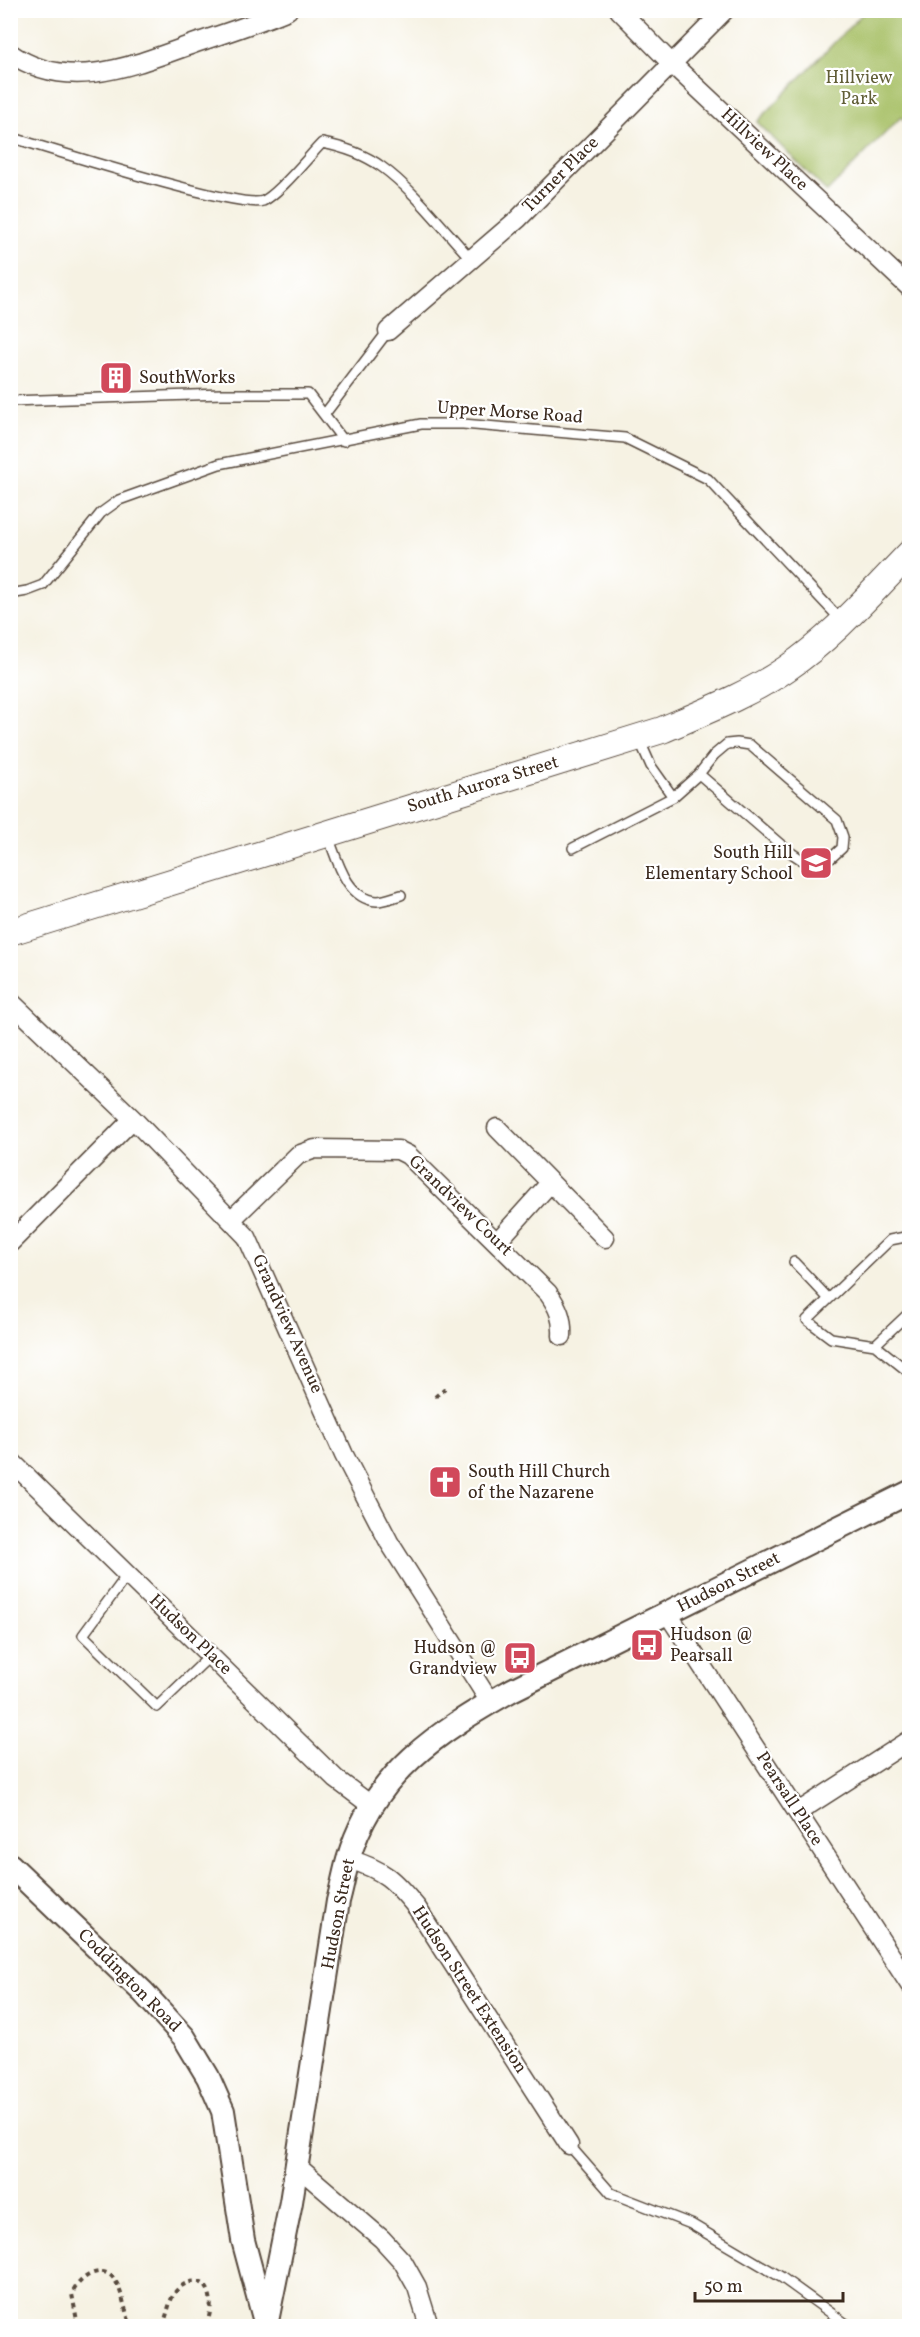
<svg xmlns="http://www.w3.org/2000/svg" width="920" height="2337" font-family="Vollkorn,serif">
<rect width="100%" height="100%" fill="#fff"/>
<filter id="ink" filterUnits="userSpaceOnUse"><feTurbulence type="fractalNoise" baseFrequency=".0167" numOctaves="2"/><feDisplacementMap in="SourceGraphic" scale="12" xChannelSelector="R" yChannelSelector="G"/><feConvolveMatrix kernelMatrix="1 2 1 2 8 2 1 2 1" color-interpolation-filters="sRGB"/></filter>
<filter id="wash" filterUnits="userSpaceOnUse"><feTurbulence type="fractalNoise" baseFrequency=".008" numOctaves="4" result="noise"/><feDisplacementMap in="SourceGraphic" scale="24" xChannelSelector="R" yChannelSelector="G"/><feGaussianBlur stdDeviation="1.35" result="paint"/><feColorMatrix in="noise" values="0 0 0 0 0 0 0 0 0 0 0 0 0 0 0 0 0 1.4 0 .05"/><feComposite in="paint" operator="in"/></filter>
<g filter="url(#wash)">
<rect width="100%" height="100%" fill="#f6f2e3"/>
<!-- green -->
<path fill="#a7c066" stroke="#717542" stroke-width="1.5" d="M866 10 909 11V125L901 117 827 192 757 122Z"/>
</g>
<g filter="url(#ink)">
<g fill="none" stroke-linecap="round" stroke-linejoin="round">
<!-- service casing -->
<g stroke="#57483c" stroke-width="12">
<path id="service" d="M10 137C47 148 240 210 263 201 279 194 309 156 322 143 343 147 364 154 382 167 413 189 445 231 472 260
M10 401 222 394H308L344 441
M324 415 388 331
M10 594 27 591 43 585 101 513 119 500 219 464 421 424H463L625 438 708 479 841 620
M639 739 651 766 673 797 699 774 714 755 727 744 737 743 750 745 837 820 843 837 842 848 831 858 818 863 805 862 787 850 699 774
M328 836C337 859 346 899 377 901 384 901 394 897 401 895
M573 848 673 797
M794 1262 828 1298
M910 1312 875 1345 910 1373
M875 1345 831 1338 807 1320 890 1240 910 1236
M128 1574 83 1635 157 1707 211 1655
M569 2145 611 2193 691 2224 781 2277 849 2326"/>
</g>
<!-- minor casing -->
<g stroke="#57483c" stroke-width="21">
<path id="minor" d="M619 10 671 63 910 288
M10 53C68 94 134 65 193 44 225 33 257 23 288 10
M388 331 518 219 725 10
M10 1001 133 1119 247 1237 344 1455 389 1542 490 1702
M497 1128 605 1238
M231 1220 298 1155 315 1149 398 1150 408 1155 548 1293C558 1307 563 1318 562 1336
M497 1242 550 1183
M10 1243 133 1119
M10 1460 336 1779 372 1806
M668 1614 910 1985
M798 1812 910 1740
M348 1859C385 1870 394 1880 417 1908L569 2145
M297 2166 382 2239 403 2262 417 2287 429 2326"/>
</g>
<!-- tertiary casing -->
<g stroke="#57483c" stroke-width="26">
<path id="tertiary" d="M10 1865 143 1992 184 2037 208 2077 223 2111 243 2240 265 2322
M266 2326 291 2202 338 1901C342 1887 344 1874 348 1860 373 1773 438 1732 512 1690L910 1492"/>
</g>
<!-- secondary casing -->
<g stroke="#57483c" stroke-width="28">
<path id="secondary" d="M10 932 662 730C704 712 748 695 786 669 833 637 870 594 910 553"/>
</g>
<!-- path -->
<path stroke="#57483c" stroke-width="4" stroke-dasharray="4.5 4.5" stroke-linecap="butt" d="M435 1397 445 1388
M78 2326 72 2294C76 2285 82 2278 91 2274 123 2261 121 2310 132 2326
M162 2326C168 2316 168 2301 176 2291 185 2280 204 2276 209 2293 213 2304 209 2316 207 2326"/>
<!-- service -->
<use href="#service" stroke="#fff" stroke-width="9"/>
<!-- minor -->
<use href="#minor" stroke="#fff" stroke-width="18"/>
<!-- tertiary -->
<use href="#tertiary" stroke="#fff" stroke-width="22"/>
<!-- secondary -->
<use href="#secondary" stroke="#fff" stroke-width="26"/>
</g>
</g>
<!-- icons -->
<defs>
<g id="building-square" transform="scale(1.725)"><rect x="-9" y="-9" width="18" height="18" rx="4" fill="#d1495b" stroke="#fff"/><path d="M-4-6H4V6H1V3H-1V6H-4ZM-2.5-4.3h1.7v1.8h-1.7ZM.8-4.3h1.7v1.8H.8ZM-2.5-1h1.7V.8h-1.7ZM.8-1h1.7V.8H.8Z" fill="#fff"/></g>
<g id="school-square" transform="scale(1.725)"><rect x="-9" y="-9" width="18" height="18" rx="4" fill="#d1495b" stroke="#fff"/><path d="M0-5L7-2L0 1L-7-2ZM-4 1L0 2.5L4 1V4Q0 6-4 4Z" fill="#fff"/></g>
<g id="church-square" transform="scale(1.725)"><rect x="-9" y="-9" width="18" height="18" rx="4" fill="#d1495b" stroke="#fff"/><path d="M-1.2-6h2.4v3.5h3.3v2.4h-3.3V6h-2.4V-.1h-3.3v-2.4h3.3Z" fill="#fff"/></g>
<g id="bus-square" transform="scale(1.725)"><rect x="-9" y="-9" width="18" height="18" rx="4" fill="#d1495b" stroke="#fff"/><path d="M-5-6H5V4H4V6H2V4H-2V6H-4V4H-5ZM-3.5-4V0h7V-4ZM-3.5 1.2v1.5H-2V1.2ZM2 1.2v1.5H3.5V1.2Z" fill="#fff"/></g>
</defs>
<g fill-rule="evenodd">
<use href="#building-square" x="116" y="378"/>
<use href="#school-square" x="816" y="863"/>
<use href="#church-square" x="445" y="1482"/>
<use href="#bus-square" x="647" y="1645"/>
<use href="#bus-square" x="520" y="1658"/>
</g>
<g text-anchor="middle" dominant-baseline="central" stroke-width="4.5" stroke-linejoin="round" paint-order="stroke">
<!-- park labels -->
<g font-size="18" fill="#615e37" stroke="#fff">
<text x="859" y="78">Hillview<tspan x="859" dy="21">Park</tspan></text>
</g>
<!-- street labels -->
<g font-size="18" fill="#3b2a1e" stroke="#fff">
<text transform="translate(764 150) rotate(43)">Hillview Place</text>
<text transform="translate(561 175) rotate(-45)">Turner Place</text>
<text transform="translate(510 413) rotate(4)">Upper Morse Road</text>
<text transform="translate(483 785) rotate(-17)">South Aurora Street</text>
<text transform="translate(460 1206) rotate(44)">Grandview Court</text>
<text transform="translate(287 1324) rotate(66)">Grandview Avenue</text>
<text transform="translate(729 1583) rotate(-27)">Hudson Street</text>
<text transform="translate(190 1635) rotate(44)">Hudson Place</text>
<text transform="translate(789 1799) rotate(57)">Pearsall Place</text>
<text transform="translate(339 1914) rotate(-79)">Hudson Street</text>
<text transform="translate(129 1981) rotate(45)">Coddington Road</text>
<text transform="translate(469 1990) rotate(57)">Hudson Street Extension</text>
</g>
<!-- poi labels -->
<g font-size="18" fill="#3b2a1e" stroke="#fff" text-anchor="start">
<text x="139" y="378">SouthWorks</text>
<text x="793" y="853" text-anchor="end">South Hill<tspan x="793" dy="21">Elementary School</tspan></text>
<text x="468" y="1472">South Hill Church<tspan x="468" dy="21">of the Nazarene</tspan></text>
<text x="670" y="1635">Hudson @<tspan x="670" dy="21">Pearsall</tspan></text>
<text x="497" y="1648" text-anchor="end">Hudson @<tspan x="497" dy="21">Grandview</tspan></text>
</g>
</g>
<!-- margin -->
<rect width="920" height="2337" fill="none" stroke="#fff" stroke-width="36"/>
<!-- scale -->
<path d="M695 2292v9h148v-9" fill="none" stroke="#3b2a1e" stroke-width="3"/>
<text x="704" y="2292" font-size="18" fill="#3b2a1e" stroke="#ffffff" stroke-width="4.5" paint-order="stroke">50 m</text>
</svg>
